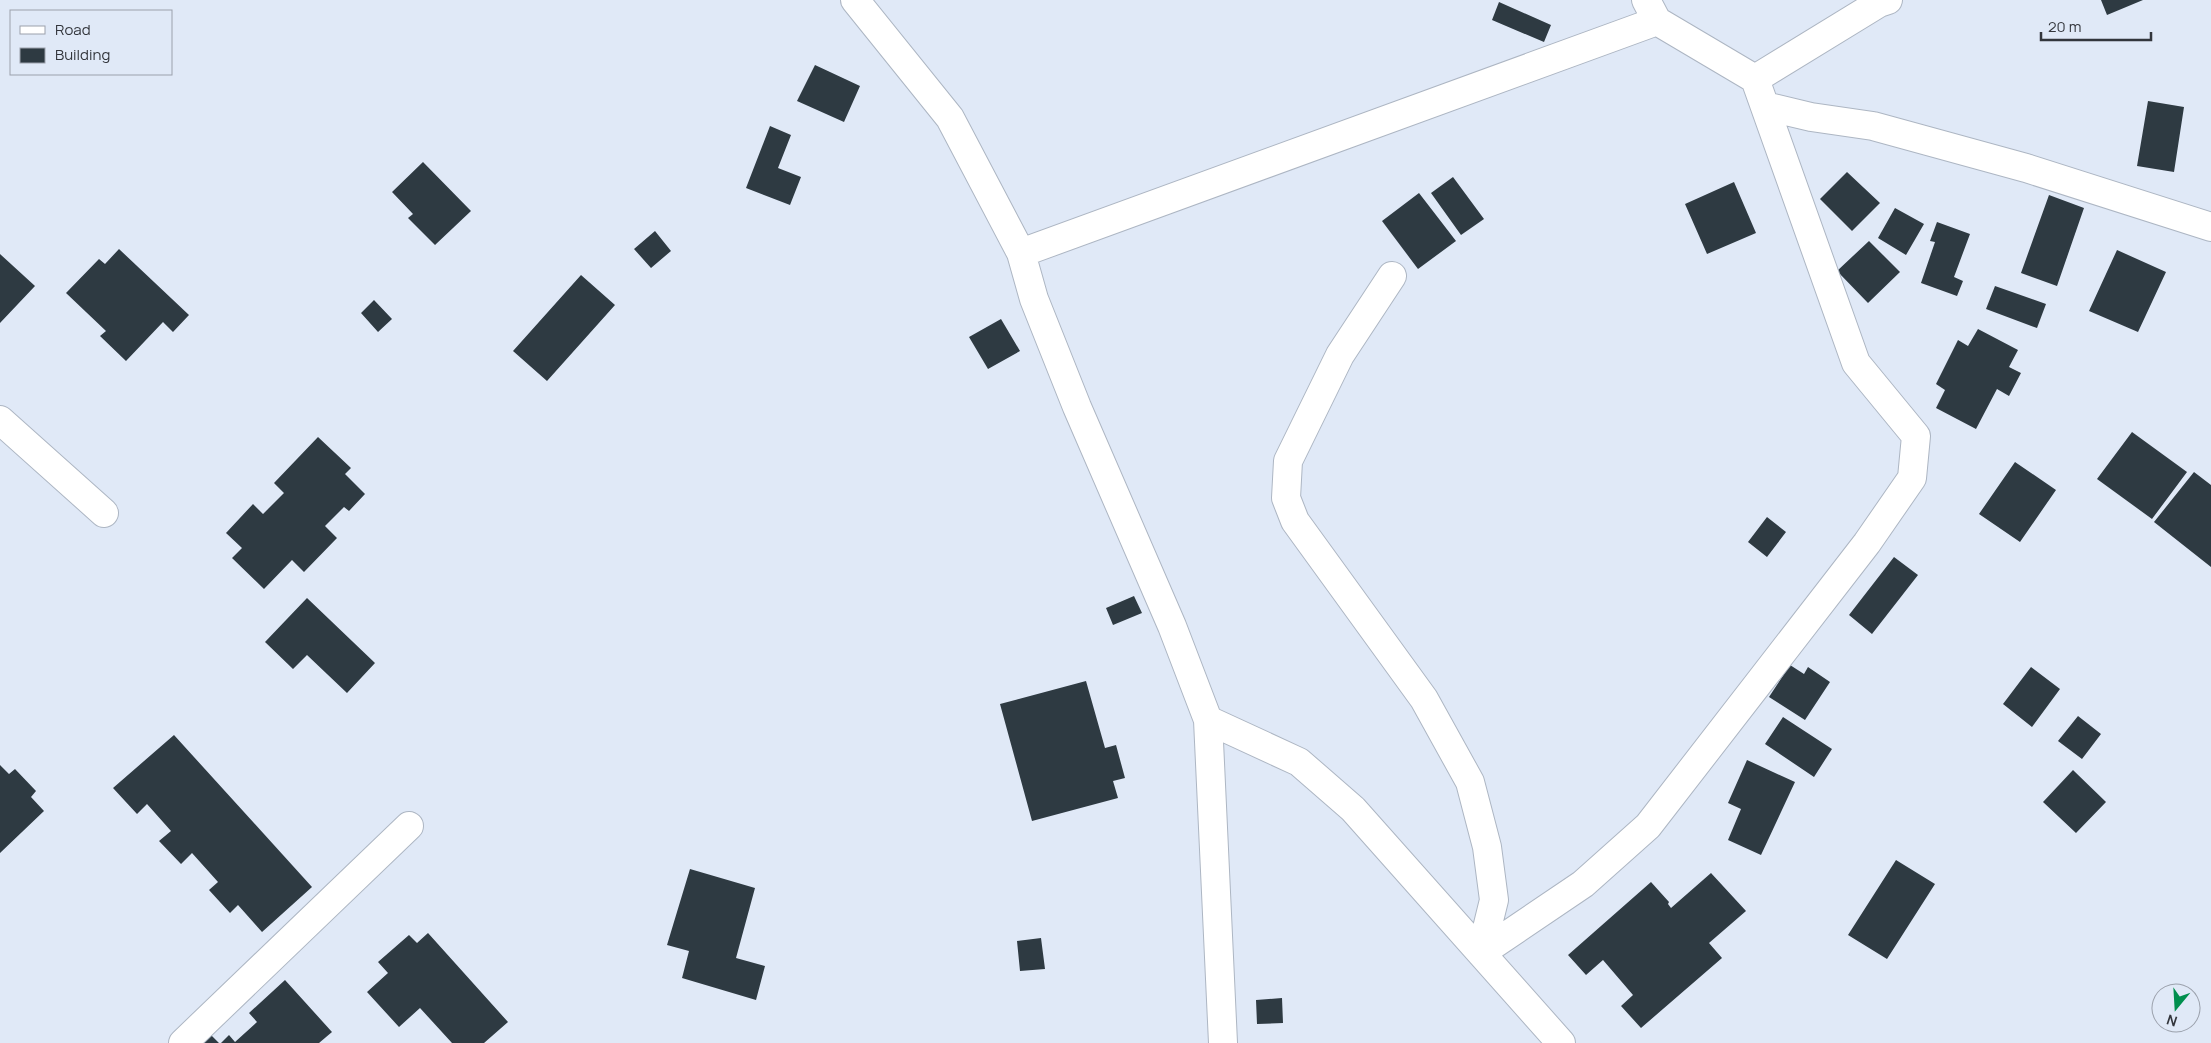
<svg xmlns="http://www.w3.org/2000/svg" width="2211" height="1043" font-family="Manrope,sans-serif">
<rect width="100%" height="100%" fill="#e0e9f7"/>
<!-- building -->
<path fill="#2e3a42" d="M2101 0H2143L2107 15Z
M1499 2 1551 25 1544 42 1492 20Z
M815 65 860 86 844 122 797 101Z
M2148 101 2184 107 2174 172 2137 166Z
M770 126 791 135 778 168 801 177 790 205 746 188Z
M423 162 471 211 435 245 408 218 413 214 392 192Z
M1847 172 1880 203 1852 231 1820 199Z
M1453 177 1484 219 1461 235 1431 193Z
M1734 182 1756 233 1707 254 1685 204Z
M1419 193 1456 241 1418 269 1382 221Z
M2049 195 2084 208 2057 286 2021 273Z
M1895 208 1924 224 1906 255 1878 238Z
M1937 222 1970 234 1954 277 1963 281 1957 296 1921 283 1935 242 1930 241Z
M655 231 671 251 651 268 634 249Z
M1869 241 1900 272 1868 303 1837 271Z
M119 249 189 315 173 332 163 322 126 361 100 336 106 331 66 293 99 259 105 264Z
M2117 250 2166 272 2138 332 2089 311Z
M0 254 35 286 0 323Z
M581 275 615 305 547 381 513 351Z
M1995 286 2046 304 2037 328 1986 309Z
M374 300 392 319 378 332 361 313Z
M1001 319 1020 351 988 369 969 337Z
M1978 329 2018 350 2009 367 2021 373 2009 396 1997 389 1976 429 1936 408 1945 390 1936 384 1958 340 1968 346Z
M2132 432 2187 472 2152 519 2097 479Z
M318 437 351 468 345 474 365 494 349 511 344 507 325 526 337 538 304 572 292 560 264 589 232 558 242 548 226 533 253 504 263 514 284 493 274 483Z
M2015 462 2056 490 2020 542 1979 514Z
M2194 472 2211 485V567L2154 522Z
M1767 517 1786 532 1767 557 1748 542Z
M1894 557 1918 575 1872 634 1849 615Z
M1134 596 1142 613 1113 625 1106 608Z
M307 598 375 663 347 693 307 655 293 669 265 642Z
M1790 665 1804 674 1808 667 1830 682 1805 720 1769 697Z
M2031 667 2060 689 2032 727 2003 704Z
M1086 681 1105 748 1116 745 1125 778 1113 781 1118 798 1032 821 1000 704Z
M2078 716 2101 734 2082 759 2058 741Z
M1783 717 1832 749 1814 777 1765 744Z
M174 735 312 887 262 932 238 905 230 913 209 890 218 882 192 853 181 864 159 841 171 831 147 804 137 814 113 788Z
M1747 760 1795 782 1761 855 1728 840 1741 809 1728 803Z
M0 765 9 774 15 769 36 791 31 797 44 811 0 853Z
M2073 770 2106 802 2076 833 2043 802Z
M1896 860 1935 884 1887 959 1848 935Z
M690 869 755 888 736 958 765 966 756 1000 682 978 689 951 667 945Z
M1711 873 1746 911 1709 943 1722 958 1641 1028 1621 1006 1633 995 1603 960 1586 975 1568 955 1651 882 1669 902 1668 904 1671 908Z
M428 933 508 1022 484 1043H452L420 1008 399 1027 367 992 388 973 378 962 409 935 417 943Z
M1041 938 1045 969 1020 971 1017 941Z
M285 980 332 1032 319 1043H221L229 1035 235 1042 257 1022 249 1013Z
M1282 998 1283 1023 1257 1024 1256 1000Z
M208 1032 219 1043H196Z"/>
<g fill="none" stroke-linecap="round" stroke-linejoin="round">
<!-- minor casing -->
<g stroke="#adb6c3" stroke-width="30">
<path id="minor" d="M855 0 950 118 1021 253 1034 299 1077 407 1172 626 1208 720 1223 1043
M1657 21 1755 79
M1765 106 1811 117 1873 126 2026 168 2211 227
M1021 253 1657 21 1646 0
M1392 276 1340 355 1288 461 1286 498 1295 521 1424 699 1470 782 1487 847 1494 900 1481 953
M0 420 104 513
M1208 720 1299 762 1353 809 1561 1043
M1481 953 1583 884 1648 826 1867 543 1912 478 1916 436 1856 363 1755 79 1879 3 1888 0
M183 1043 409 826"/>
</g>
<!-- minor -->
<use href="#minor" stroke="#fff" stroke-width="28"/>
</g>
<!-- legend -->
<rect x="10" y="10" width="162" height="65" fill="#e0e9f7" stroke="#9ba1ac"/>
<rect x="20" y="26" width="25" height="8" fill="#ffffff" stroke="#9ba1ac"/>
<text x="55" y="35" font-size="15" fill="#33363c">Road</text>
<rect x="20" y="48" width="25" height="15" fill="#2e3a42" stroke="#9ba1ac"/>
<text x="55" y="60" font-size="15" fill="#33363c">Building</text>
<!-- north arrow -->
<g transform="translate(2176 1008) rotate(198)"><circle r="24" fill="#e0e9f7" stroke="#9ba1ac"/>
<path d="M0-4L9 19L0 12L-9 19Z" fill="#008f4e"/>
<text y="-8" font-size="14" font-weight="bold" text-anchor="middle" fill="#33363c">N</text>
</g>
<!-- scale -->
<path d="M2041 32v8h110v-8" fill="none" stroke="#33363c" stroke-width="2.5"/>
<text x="2048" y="32" font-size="15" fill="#33363c" stroke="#e0e9f7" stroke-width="4" paint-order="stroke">20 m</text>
</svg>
